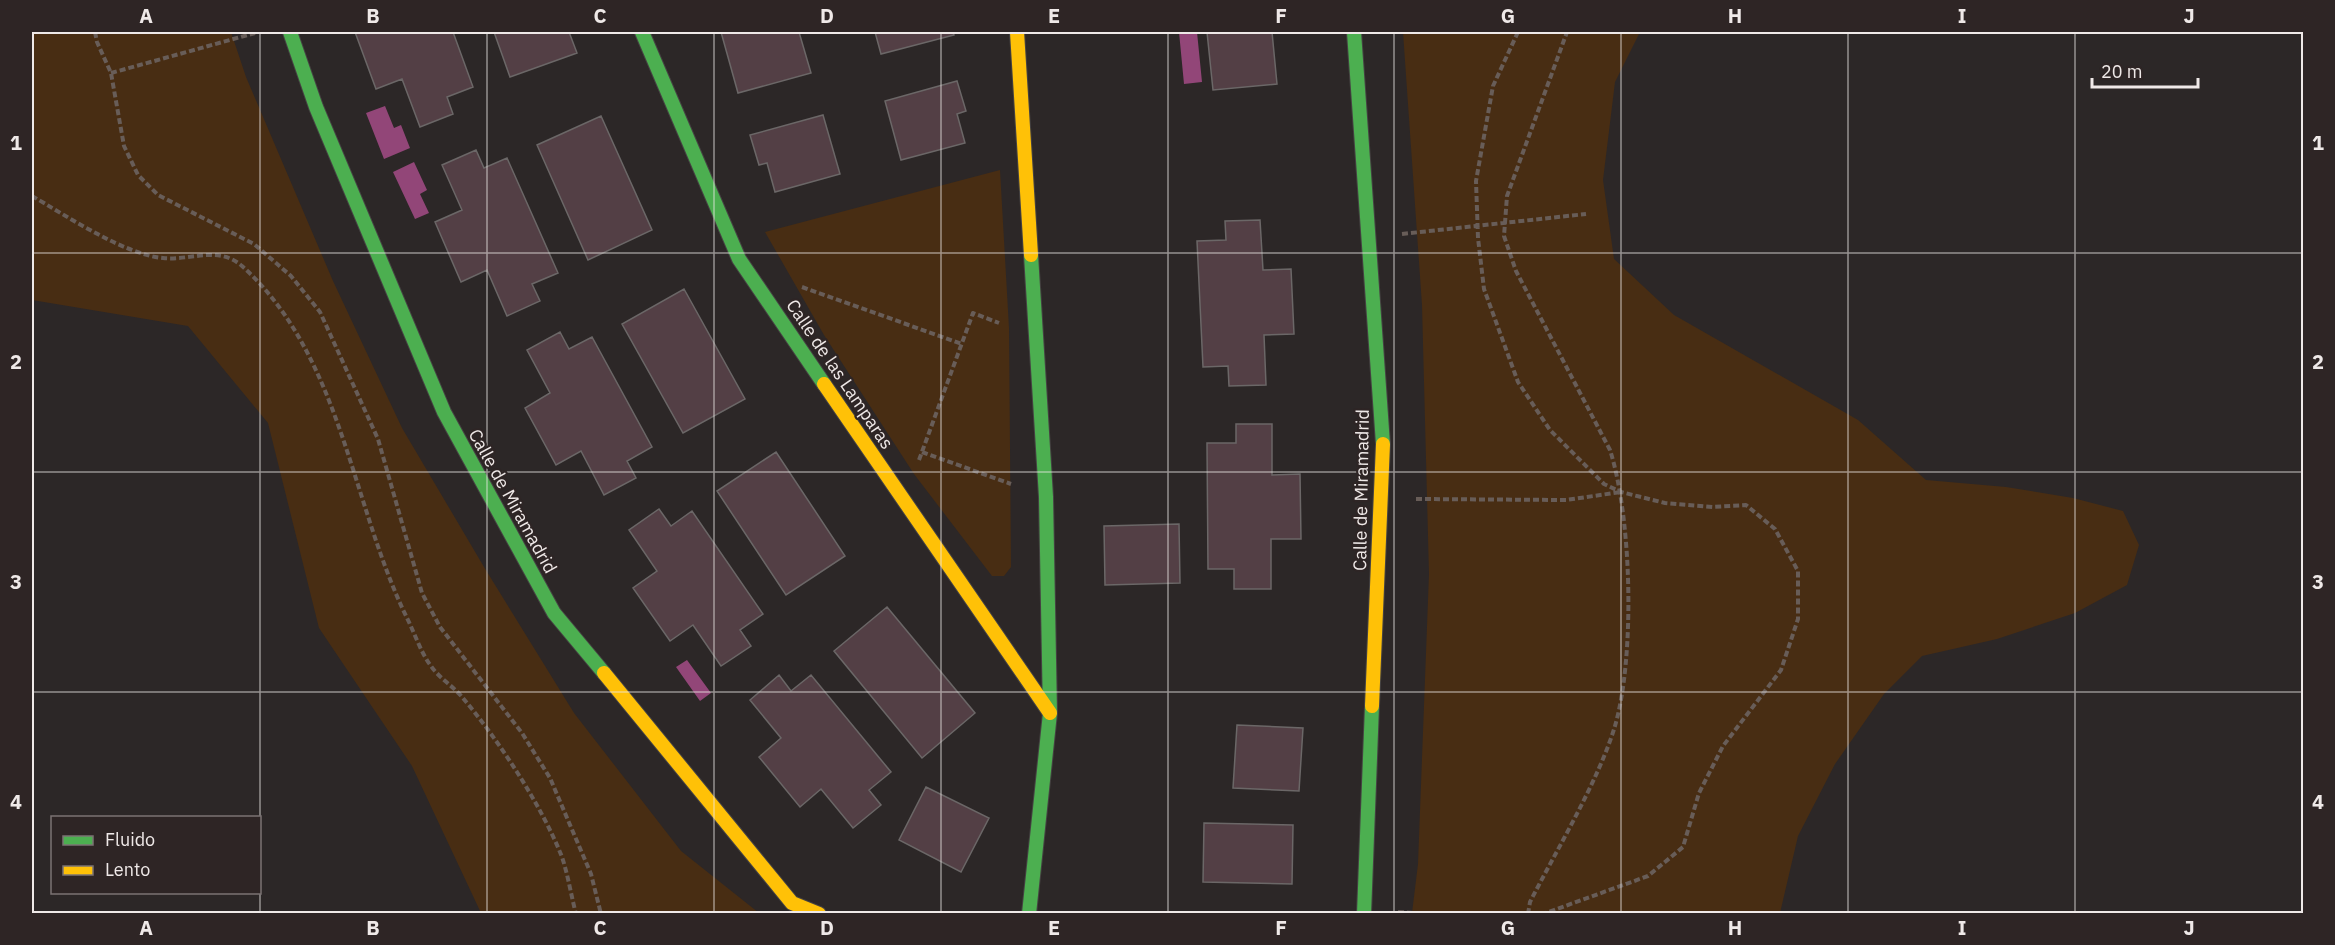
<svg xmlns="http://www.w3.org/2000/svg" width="2335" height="945" font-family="'IBM Plex Sans',sans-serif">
<rect width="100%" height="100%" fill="#2c2727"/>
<!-- green -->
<path fill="#482d13" d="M32 32H231L246 77 333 281 402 428 484 567 574 713 681 851 759 913H481L412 766 319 628 268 423 188 326 32 300Z
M1403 32H1640L1615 82 1603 180 1614 259 1674 315 1858 420 1926 480 2006 487 2073 498 2123 511 2139 545 2127 585 2075 613 1997 639 1922 656 1884 694 1835 764 1798 836 1780 913H1412L1418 864 1429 574 1422 305Z
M1000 170 1009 328 1011 567 1004 576H992L914 474 824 335 765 232Z"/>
<!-- water -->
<path fill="#924678" d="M1179 32H1197L1202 82 1184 84Z
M385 106 394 128 401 125 410 148 384 159 366 113Z
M414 162 427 190 420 194 429 213 415 219 393 172Z
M687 660 711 693 700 701 676 667Z"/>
<!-- building -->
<path fill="#533f45" stroke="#6b6767" stroke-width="1.5" d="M355 32H453L473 87 447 97 453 114 420 127 402 79 376 89Z
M494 32H569L577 53 510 77Z
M721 32H799L811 73 738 93Z
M875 32H953L954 35 881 54Z
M1207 32H1272L1277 84 1213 90Z
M957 81 966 111 957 114 965 143 901 160 885 101Z
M823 115 840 174 775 192 767 163 759 165 750 135Z
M601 116 652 230 588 260 537 145Z
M476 150 484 168 507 158 558 273 532 284 540 301 507 316 487 270 461 282 435 222 462 210 442 165Z
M1260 220 1263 270 1291 269 1294 334 1264 335 1266 385 1229 386 1228 366 1203 367 1197 241 1226 240 1225 221Z
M684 289 745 399 683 433 622 324Z
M560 332 569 349 592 337 652 447 627 461 636 478 604 495 581 451 556 465 525 408 550 393 527 350Z
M1236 424H1272V475L1300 474 1301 539H1271V589H1234V569H1208L1207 443H1236Z
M776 452 845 556 786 595 717 491Z
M659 509 671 526 692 511 763 614 740 630 751 646 721 666 693 625 670 641 633 588 657 571 629 530Z
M1179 524 1180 583 1105 585 1104 526Z
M887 607 975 713 922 758 834 651Z
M779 675 791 691 811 675 891 772 869 790 881 805 853 828 821 789 800 807 759 757 781 738 750 700Z
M1237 725 1303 728 1299 791 1233 788Z
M926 787 989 818 961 872 899 840Z
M1204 823 1293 825 1292 884 1203 882Z"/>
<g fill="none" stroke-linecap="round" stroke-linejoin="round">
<!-- fast casing -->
<g stroke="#464343" stroke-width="16">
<path id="fast" d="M290 32 316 107 444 412 554 613 604 673
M642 32 739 259 824 384
M1354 32 1383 444
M1029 914 1050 713 1046 497 1031 255
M1364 914 1372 706"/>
</g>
<!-- slow casing -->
<g stroke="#464343" stroke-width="16">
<path id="slow" d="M1017 32 1031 255
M824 384 1050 713
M604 673 792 903 819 914
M1372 706 1383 444"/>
</g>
<!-- path -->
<path stroke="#685d58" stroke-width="4" stroke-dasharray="6 3" stroke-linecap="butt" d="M95 32 97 42 111 73 124 146 138 175 158 195 254 244 291 276 320 312 378 439 422 593 440 627 522 733 550 778 591 874 601 914
M1518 32 1493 86 1476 181 1478 238 1484 289 1518 382 1550 430 1604 484 1621 492 1665 503 1713 507 1746 505 1775 529 1798 571V619L1781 670 1723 746 1699 793 1683 847 1648 876 1543 914
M111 73 255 33
M32 196C65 215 125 255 163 258 190 261 218 245 242 266 342 356 351 504 407 618 415 634 421 653 431 666 439 678 453 686 462 697 498 739 542 806 562 857 568 875 571 895 576 914
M1402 234 1586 214
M802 287 962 344
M922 452 1011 484
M919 460 973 313 999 323
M1416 499 1566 500 1621 492
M1398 912 1432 914
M1528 914 1530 902C1557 849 1598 782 1615 726 1635 657 1632 519 1610 450L1516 271 1504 236 1507 196 1567 32"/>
<!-- fast -->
<use href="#fast" stroke="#4caf50" stroke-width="14"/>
<!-- slow -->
<use href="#slow" stroke="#ffc107" stroke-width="14"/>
</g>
<!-- grid -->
<path fill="none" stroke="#efe9e8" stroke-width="1.5" stroke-opacity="0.55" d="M260 32V914M487 32V914M714 32V914M941 32V914M1168 32V914M1394 32V914M1621 32V914M1848 32V914M2075 32V914M32 253H2304M32 472H2304M32 692H2304"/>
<g text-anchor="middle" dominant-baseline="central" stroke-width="4.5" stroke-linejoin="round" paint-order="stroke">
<!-- street labels -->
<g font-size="18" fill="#efe9e8" stroke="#2e2525">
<text transform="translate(840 374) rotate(56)">Calle de las Lamparas</text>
<text transform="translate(1361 490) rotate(-89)">Calle de Miramadrid</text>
<text transform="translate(513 501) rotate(61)">Calle de Miramadrid</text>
</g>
</g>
<!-- border -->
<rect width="2335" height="945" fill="none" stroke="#2e2525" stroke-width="66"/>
<!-- legend -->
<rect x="51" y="816" width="210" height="78" fill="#2e2525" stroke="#7b7373" stroke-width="1.5"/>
<rect x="63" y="836" width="30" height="9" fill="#4caf50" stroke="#7b7373" stroke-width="1.5"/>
<text x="105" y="846" font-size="18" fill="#efe9e8">Fluido</text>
<rect x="63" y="866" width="30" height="9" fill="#ffc107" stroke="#7b7373" stroke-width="1.5"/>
<text x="105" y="876" font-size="18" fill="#efe9e8">Lento</text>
<!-- scale -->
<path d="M2092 78v9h106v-9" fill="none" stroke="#efe9e8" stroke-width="3"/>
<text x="2101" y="78" font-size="18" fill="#efe9e8" stroke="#2e2525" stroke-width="4.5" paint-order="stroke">20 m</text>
<rect x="33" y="33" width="2269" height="879" fill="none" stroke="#efe9e8" stroke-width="2"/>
<g font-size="20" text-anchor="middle" font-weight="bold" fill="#efe9e8">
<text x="146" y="23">A</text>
<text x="373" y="23">B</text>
<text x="600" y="23">C</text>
<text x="827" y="23">D</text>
<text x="1054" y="23">E</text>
<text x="1281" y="23">F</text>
<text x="1508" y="23">G</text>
<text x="1735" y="23">H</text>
<text x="1962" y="23">I</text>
<text x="2189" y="23">J</text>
<text x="16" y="150">1</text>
<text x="2318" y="150">1</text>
<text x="16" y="369">2</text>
<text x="2318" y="369">2</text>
<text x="16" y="589">3</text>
<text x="2318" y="589">3</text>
<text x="16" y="809">4</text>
<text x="2318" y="809">4</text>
<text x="146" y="935">A</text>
<text x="373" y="935">B</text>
<text x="600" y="935">C</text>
<text x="827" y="935">D</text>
<text x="1054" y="935">E</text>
<text x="1281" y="935">F</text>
<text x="1508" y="935">G</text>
<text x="1735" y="935">H</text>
<text x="1962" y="935">I</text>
<text x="2189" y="935">J</text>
</g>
</svg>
